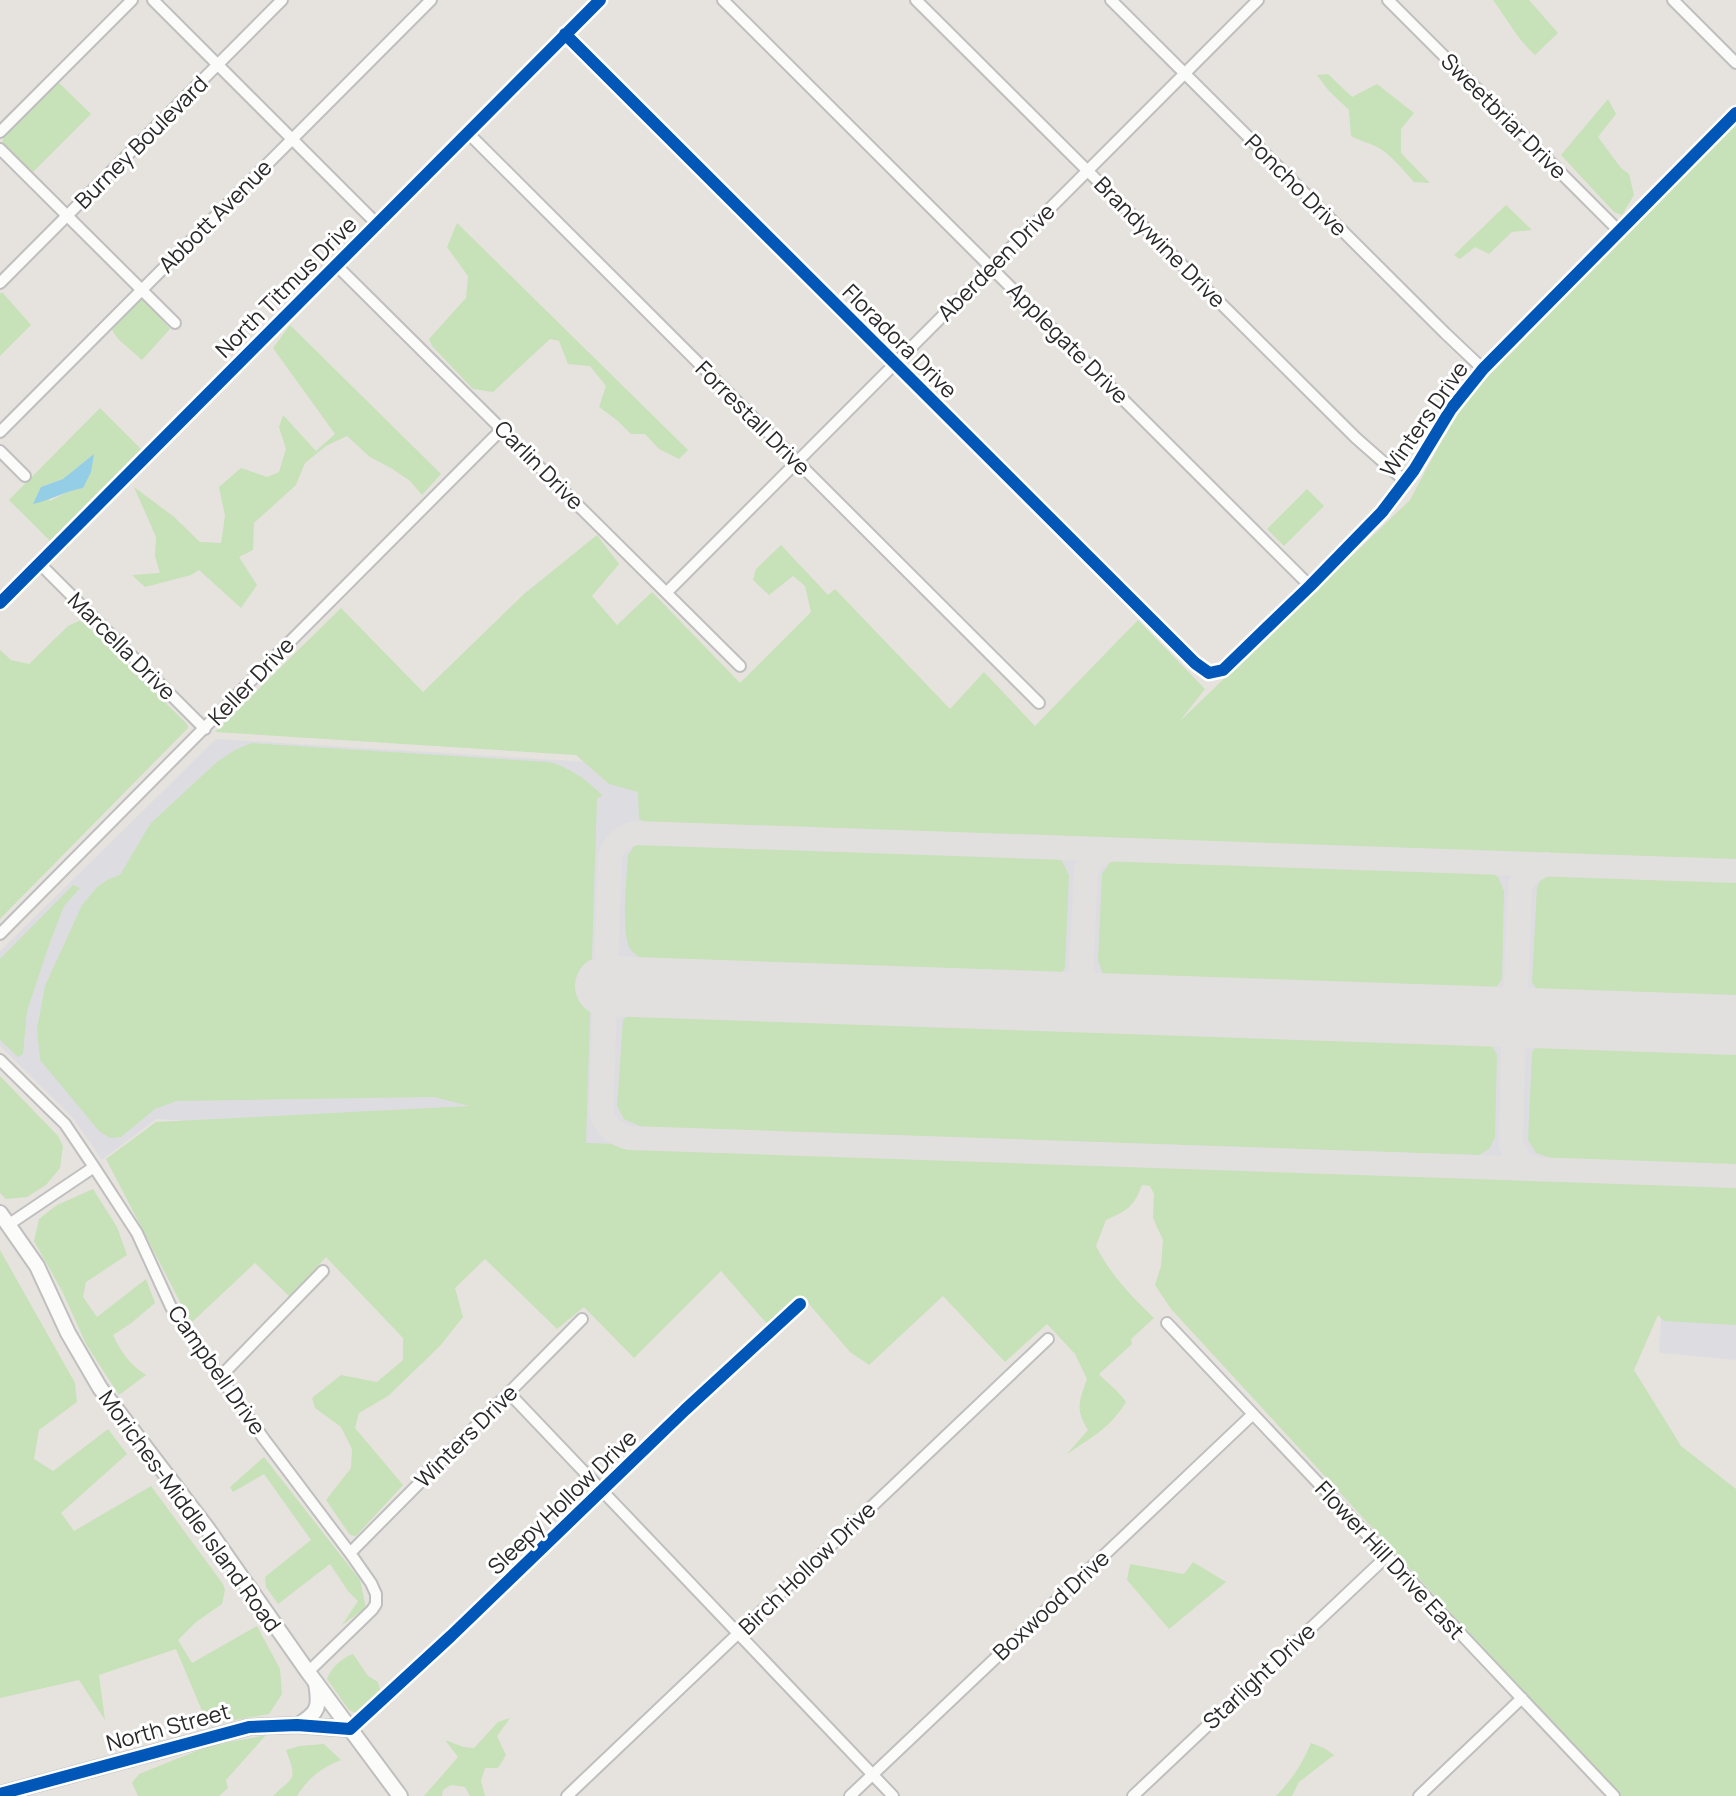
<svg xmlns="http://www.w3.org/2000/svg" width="1736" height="1796" font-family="Manrope,sans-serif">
<rect width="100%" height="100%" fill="#e6e3de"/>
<!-- airport -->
<path fill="#dddde1" d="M1736 670V1360L1661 1353 1659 1350 1664 1278 1483 1195 156 1119 102 1160 73 1118 0 1046V951L216 739 1604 824Z"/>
<!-- green -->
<path fill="#c7e1b8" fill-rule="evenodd" d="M1493 0H1529L1558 33 1535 55C1518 40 1507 19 1493 0Z
M1328 74 1352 97 1377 84 1414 113 1401 129V153L1430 183 1414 182C1404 171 1389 152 1375 146 1367 142 1360 141 1351 136L1349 110 1329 91 1317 75Z
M58 82 91 114 32 173 2 143 4 136Z
M1608 99 1616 114 1598 137 1621 168 1629 174 1634 195 1622 215 1614 212 1561 155Z
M1736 124V860L646 823 639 819 638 792 609 784 576 755 215 732 341 608 423 692 524 594 597 535 619 564 592 596 617 625 652 592 740 683 811 612 805 586 793 576 769 595 753 580 756 569 781 545 828 595 835 589 950 709 984 672 1035 726 1138 620 1205 689 1179 722 1410 500 1461 404Z
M1506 205 1532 230 1512 232 1489 254 1475 247 1460 259 1454 255Z
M457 223 688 450 679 459 659 449 645 434H631L618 421 599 407 606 386 590 366 568 364 559 341 550 339 493 392 473 389 432 346 429 339 466 298 468 276 447 247Z
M2 292 31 325 0 356V294Z
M139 299 145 301 170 329 142 360 118 339 112 330Z
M290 325 441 474 422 495 410 481 391 468 370 457 347 436 326 446 305 463 296 485 254 523 253 550 239 557 257 585 241 608 199 570 191 575 145 587 132 575 160 573 155 556 156 537 134 487 173 516 200 542 221 543 225 516 219 487 241 468 267 477 279 472 286 449 279 427 283 415 316 451 335 434 273 348Z
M100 408 141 449 50 541 9 500ZM93 455 83 488 69 491 50 501 41 487 63 479Z
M1307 489 1324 506 1284 546 1267 529Z
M81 620 187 724 188 728 0 919V650L11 660 29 664 68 626Z
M252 743 549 762C571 768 587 780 603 796L597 798 586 1143 1139 1162 1141 1166 1150 1167 1154 1162 1736 1184V1325L1664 1321 1658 1315 1634 1370 1681 1446 1736 1489V1796H1619L1171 1309 1155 1285 1161 1266 1163 1240 1153 1218 1154 1194 1150 1186 1142 1185C1133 1208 1128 1210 1106 1220L1096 1246C1110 1274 1131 1296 1154 1318L1131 1339 1132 1344 1099 1374C1108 1384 1118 1390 1126 1402 1110 1428 1092 1437 1067 1454L1088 1430C1075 1410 1079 1401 1087 1379L1075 1354 1047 1324 1005 1362 943 1296 869 1365 850 1352 803 1297 768 1325 721 1271 634 1358 584 1307 557 1329 485 1259 455 1288 463 1317 440 1346 388 1396 359 1413 355 1428 403 1485 356 1536 350 1535 326 1500 351 1468 352 1449 341 1427 315 1408 312 1398 341 1375 377 1382 403 1360V1338L326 1257 290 1297 255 1263 191 1323 106 1159 156 1122 470 1106 434 1097 176 1101 155 1109 121 1137 110 1138 99 1131 40 1060 37 1029 45 986 82 905 98 886 109 879 120 875 150 824 218 761 237 749Z
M647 839 1050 854 1062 861 1069 875 1065 968 1059 976 1045 979 658 968C649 963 638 958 631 950 620 937 627 875 628 855L635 845Z
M1124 856 1485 869 1498 877 1504 891 1502 979 1495 989 1482 995 1118 983 1103 974 1098 960 1102 874 1112 860Z
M1553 872 1736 878V1003L1552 998 1537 990 1532 982 1537 887 1543 877Z
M73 885 80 888 64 906 49 945 27 1011 23 1054 18 1057 0 1040V959Z
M651 1005 1473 1035 1489 1041 1497 1055 1495 1138 1489 1149 1479 1155 642 1127 624 1119 617 1106 623 1020 635 1008Z
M1554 1039 1736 1044V1166L1554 1159 1536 1153 1528 1140 1532 1052 1540 1042Z
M0 1076 58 1136 63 1146 60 1168 46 1185 27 1197 6 1199 0 1193Z
M93 1189 117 1227 127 1255 86 1282 83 1297 97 1317 146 1279 155 1303 130 1324 113 1335C121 1352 130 1365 146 1375L119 1395 86 1344 62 1291 34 1241 39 1219 57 1205Z
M0 1250 75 1383 77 1402 39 1430 34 1459 53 1471 108 1429 127 1454 61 1513 74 1531 151 1486 223 1584 225 1590 222 1604 196 1622 178 1640 192 1663 257 1626 280 1669 282 1694 269 1714 208 1725 176 1649 99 1675 105 1720 79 1680 0 1698Z
M264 1457 360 1580 366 1608 342 1625 358 1601 348 1591 330 1564 278 1604 266 1587 265 1577 311 1540 264 1474 233 1492 230 1487Z
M1193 1562 1226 1582 1169 1629 1127 1580 1130 1564 1184 1574Z
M353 1654 368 1676 378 1682 381 1693 358 1714 349 1710 327 1679C331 1668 342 1658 353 1654Z
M510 1718 497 1736 506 1755 498 1768H485L481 1781 485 1796H470L465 1787 451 1785 443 1790 442 1796H424L458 1757 445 1740 464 1747 474 1748 498 1722Z
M266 1735 226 1780 228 1788 219 1796H138L132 1783 139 1774 209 1746Z
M1311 1743 1324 1748 1334 1755 1299 1782 1292 1796H1276C1293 1778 1301 1766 1311 1743Z
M324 1744 341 1760C321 1768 308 1778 297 1796H273C295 1775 297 1781 286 1750L300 1746Z"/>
<!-- water -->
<path fill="#94cde6" d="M94 454 91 472 83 488C65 491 51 500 33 504L41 487 63 479Z"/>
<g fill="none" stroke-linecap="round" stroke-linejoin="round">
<!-- taxiway -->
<path stroke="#e2e0de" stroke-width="24" d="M1736 871 636 833C622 836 614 843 610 857L601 1111C605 1127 614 1134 630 1138L1736 1176
M1050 1001C1067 996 1078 990 1081 971
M1109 1003C1093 997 1084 989 1081 971L1086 870 1094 857 1111 849
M1487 1016C1503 1010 1512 1004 1516 986L1520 886 1529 872 1547 864
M1536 1169 1528 1167 1520 1161 1511 1145 1513 1049C1518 1030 1527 1024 1544 1018"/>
<!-- runway -->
<path stroke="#e2e0de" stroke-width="60" d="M605 986 1736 1025"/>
<!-- minor casing -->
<g stroke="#c0bfbf" stroke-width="14">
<path id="minor" d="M153 0 377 224
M723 0 1310 586
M916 0 1356 438 1406 482
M1111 0 1445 333 1483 369
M1388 0 1619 231
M1673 0 1736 63
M565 34 1195 663 1209 673 1223 670 1310 586 1382 512 1414 470 1451 409 1483 369 1736 113
M0 132 132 0
M467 132 1039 703
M0 149 175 323
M336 265 740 666
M0 283 282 0
M0 432 431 0
M0 451 25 476
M39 563 205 729
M667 592 1258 0
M0 603 600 0
M0 934C167 765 334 597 502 429
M0 1060 65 1124 94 1167 137 1233 171 1307 186 1329 264 1439 350 1553 371 1583 376 1594V1604L372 1610 308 1672
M8 1225 94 1167
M1167 1323 1614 1796
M220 1377 323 1271
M509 1393 893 1796
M350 1553 582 1319
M350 1729 451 1636 685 1410 800 1304
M567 1796 1048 1339
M850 1796 1253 1414
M1133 1796 1386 1557
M1419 1796 1522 1698"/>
</g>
<!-- tertiary casing -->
<g stroke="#c0bfbf" stroke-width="18">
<path id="tertiary" d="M298 1725C319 1713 320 1706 316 1683
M0 1794 249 1727 297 1725 350 1729"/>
</g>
<!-- secondary casing -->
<g stroke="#c0bfbf" stroke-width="18">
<path id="secondary" d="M0 1213 37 1266 68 1333 100 1388 207 1528 308 1672 400 1796"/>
</g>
<!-- minor -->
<use href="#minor" stroke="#fbfbfa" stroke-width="10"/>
<!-- tertiary -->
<use href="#tertiary" stroke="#fbfbfa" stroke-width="14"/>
<!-- secondary -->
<use href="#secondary" stroke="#fbfbfa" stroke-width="14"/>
<!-- cycleway casing -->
<g stroke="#fff" stroke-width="17">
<path id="cycleway" d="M565 34 1195 663 1209 673 1223 670 1310 586 1382 512 1414 470 1451 409 1483 369 1736 113
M0 603 600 0
M0 1794 249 1727 297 1725 350 1729 451 1636 685 1410 800 1304"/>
</g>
<!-- cycleway -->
<use href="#cycleway" stroke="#0057b8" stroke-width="12"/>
</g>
<g text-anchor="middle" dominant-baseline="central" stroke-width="6" stroke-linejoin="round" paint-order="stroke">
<!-- street labels -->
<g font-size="22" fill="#292929" stroke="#fff">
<text transform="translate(1504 116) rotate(45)">Sweetbriar Drive</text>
<text transform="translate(141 142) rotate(-45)">Burney Boulevard</text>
<text transform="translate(1296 185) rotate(45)">Poncho Drive</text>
<text transform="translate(215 216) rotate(-45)">Abbott Avenue</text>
<text transform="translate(1160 242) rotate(45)">Brandywine Drive</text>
<text transform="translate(996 262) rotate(-45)">Aberdeen Drive</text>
<text transform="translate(286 287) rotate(-45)">North Titmus Drive</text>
<text transform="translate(900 341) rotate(45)">Floradora Drive</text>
<text transform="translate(1068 343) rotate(45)">Applegate Drive</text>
<text transform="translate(753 418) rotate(45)">Forrestall Drive</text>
<text transform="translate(1424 419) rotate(-55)">Winters Drive</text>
<text transform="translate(539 465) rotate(45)">Carlin Drive</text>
<text transform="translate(122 646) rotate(45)">Marcella Drive</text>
<text transform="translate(251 681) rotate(-46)">Keller Drive</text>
<text transform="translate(217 1370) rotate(55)">Campbell Drive</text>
<text transform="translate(466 1436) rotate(-45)">Winters Drive</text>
<text transform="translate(562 1502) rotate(-44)">Sleepy Hollow Drive</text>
<text transform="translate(190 1511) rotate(54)">Moriches-Middle Island Road</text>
<text transform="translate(1390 1560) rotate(47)">Flower Hill Drive East</text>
<text transform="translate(807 1568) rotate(-44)">Birch Hollow Drive</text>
<text transform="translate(1051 1605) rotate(-43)">Boxwood Drive</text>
<text transform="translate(1259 1676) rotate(-43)">Starlight Drive</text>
<text transform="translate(168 1727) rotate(-15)">North Street</text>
</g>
</g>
</svg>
